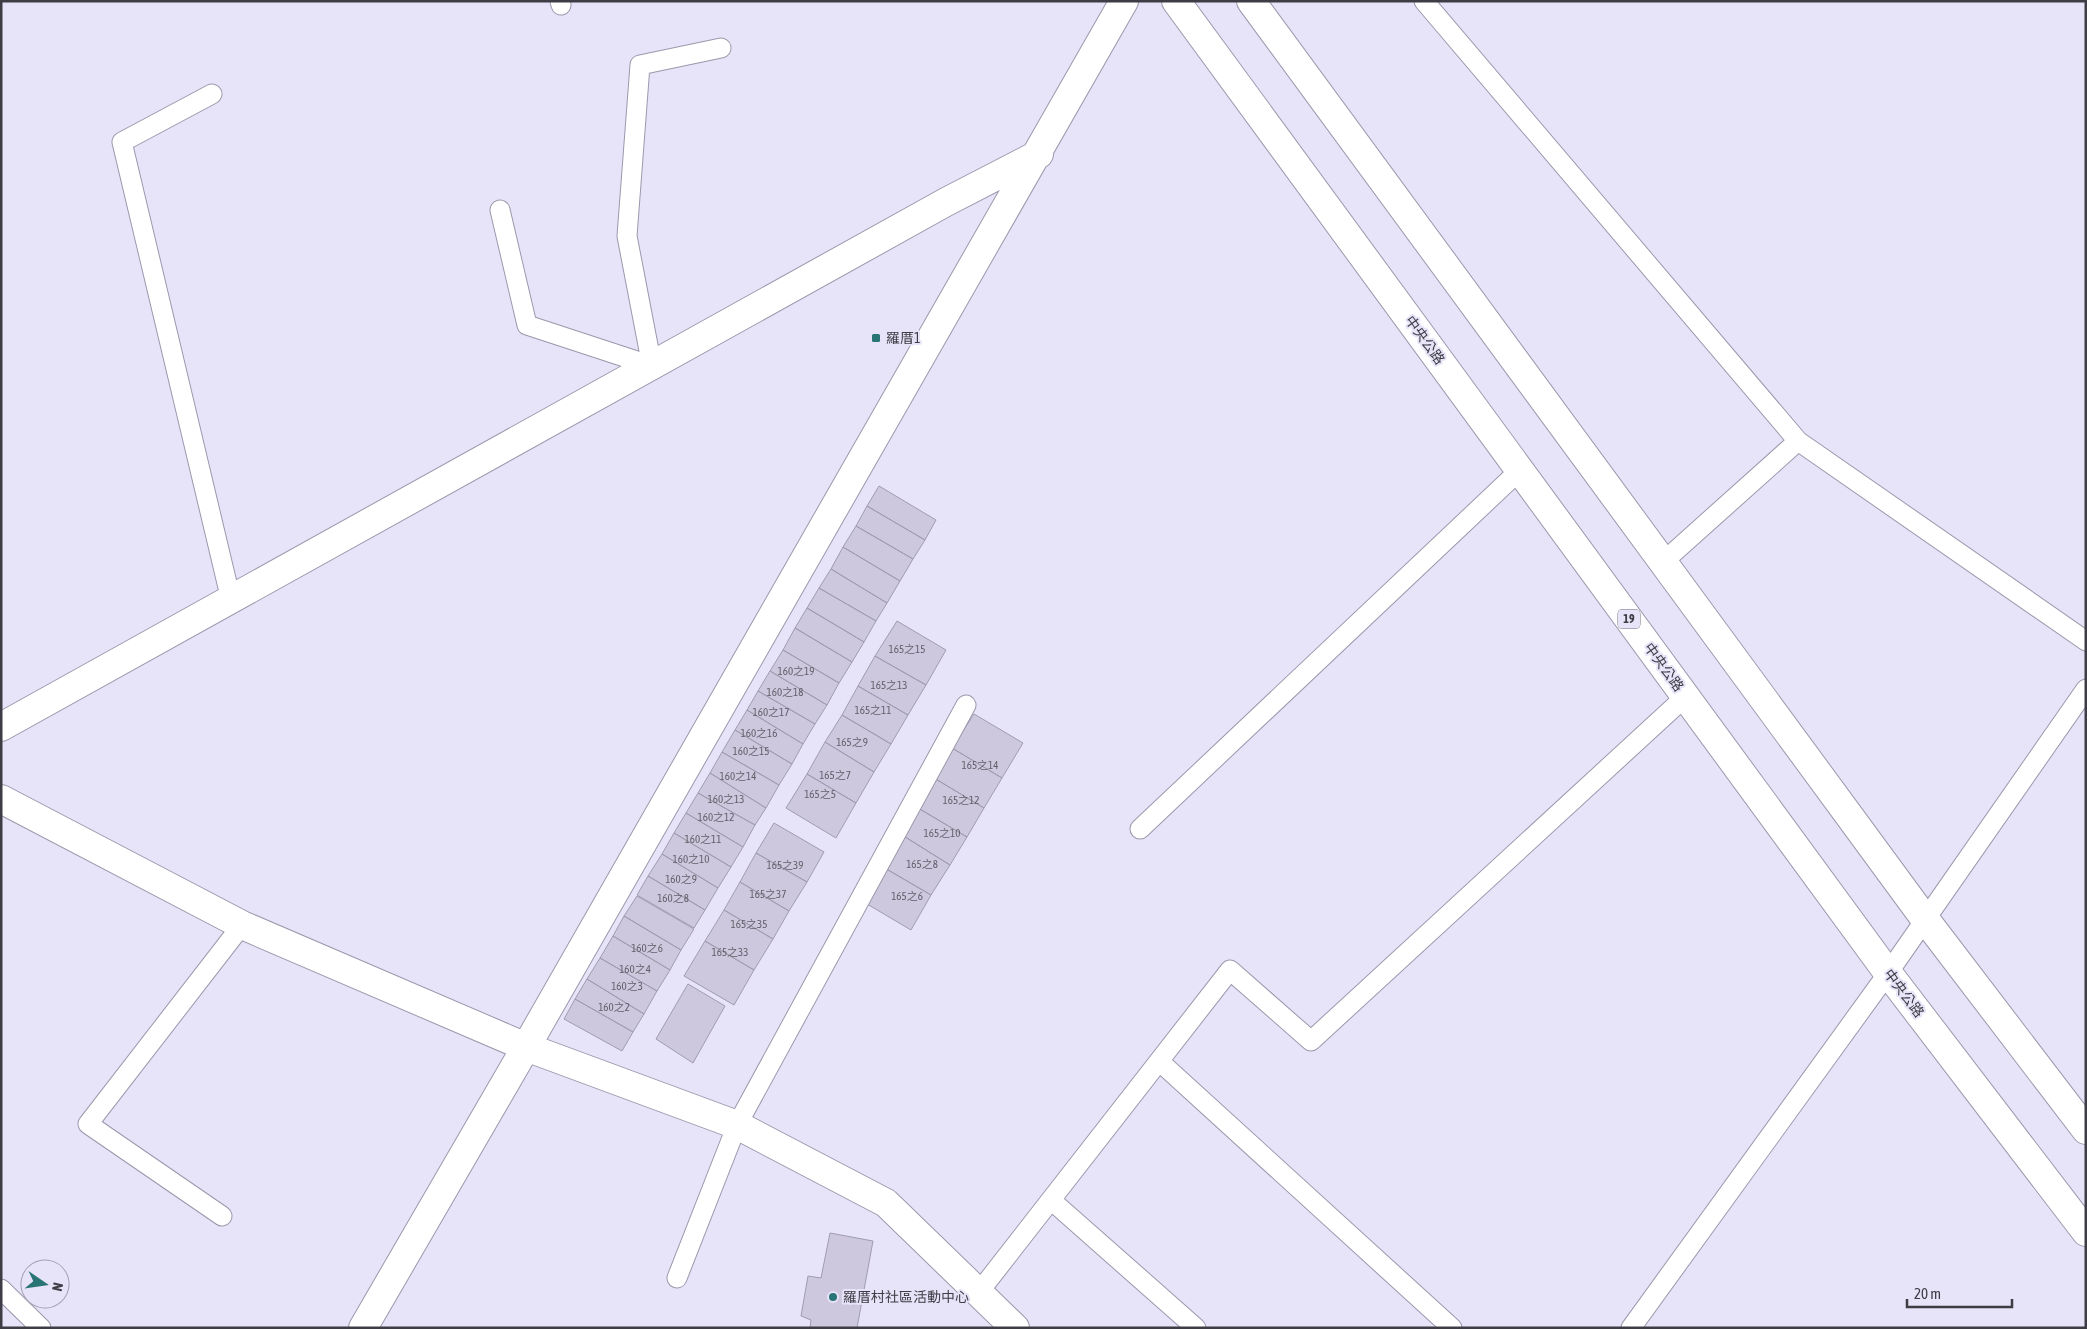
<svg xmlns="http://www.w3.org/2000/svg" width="2087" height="1329" font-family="'Asap Condensed','Noto Sans TC',sans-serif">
<rect width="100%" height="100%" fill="#e7e3f8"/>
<!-- building -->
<path fill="#cdc8dd" stroke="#a09caf" d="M879 486 936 520 925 540 867 506Z
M867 506 925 540 913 559 856 526Z
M856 526 913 559 900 581 843 547Z
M843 547 900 581 887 603 831 569Z
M831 569 887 603 876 621 819 588Z
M819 588 876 621 864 642 807 608Z
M807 608 864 642 852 662 795 628Z
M897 621 946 650 926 685 875 656Z
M795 628 852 662 839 683 783 650Z
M783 650 839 683 827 705 770 671Z
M875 656 926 685 908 715 858 686Z
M770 671 827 705 815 724 758 691Z
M858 686 908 715 891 744 842 715Z
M758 691 815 724 803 744 747 710Z
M747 710 803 744 792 764 735 730Z
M974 714 1023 743 1002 778 952 748Z
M842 715 891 744 874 772 825 742Z
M735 730 792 764 779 785 722 752Z
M825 742 874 772 856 803 807 774Z
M952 748 1002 778 984 808 934 778Z
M722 752 779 785 766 808 710 773Z
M710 773 766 808 755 825 698 793Z
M807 774 856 803 836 838 786 808Z
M934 778 984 808 967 837 918 808Z
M698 793 755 825 743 847 686 813Z
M918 808 967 837 950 865 902 835Z
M686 813 743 847 731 867 674 833Z
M774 823 824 852 807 882 756 853Z
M674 833 731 867 718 888 662 854Z
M902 835 950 865 931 895 883 867Z
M756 853 807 882 789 911 740 882Z
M662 854 718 888 705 910 648 876Z
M883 867 931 895 911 930 862 901Z
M648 876 705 910 694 928 637 895Z
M740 882 789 911 773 939 724 910Z
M637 896 694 929 681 950 624 916Z
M724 910 773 939 754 970 705 941Z
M624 916 681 950 670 970 613 936Z
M613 936 670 970 657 991 600 958Z
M705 941 754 970 734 1005 684 976Z
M600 958 657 991 644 1014 587 979Z
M587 979 644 1014 633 1032 575 999Z
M688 984 725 1006 693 1063 656 1039Z
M575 999 633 1032 622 1051 564 1019Z
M830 1233 873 1241 857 1328H810L811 1320 801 1316 808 1276 821 1278Z"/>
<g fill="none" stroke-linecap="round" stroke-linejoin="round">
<!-- lane casing -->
<g stroke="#9c98ac" stroke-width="21">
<path id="lane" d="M560 1 561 5
M1424 1 1798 441 2086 641
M212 94 122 142 231 600
M500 210 527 325 652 366 627 236 640 65 721 48
M1663 562 1798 441
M1140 829 1520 470
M1159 1061 1452 1328
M1051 1200 1196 1328
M222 1216 88 1124 242 925
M677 1278 737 1125 966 705
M1 1289 41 1328
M979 1292 1230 970 1311 1041 1685 697
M1631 1328 1888 973 2086 689"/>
</g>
<!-- secondary casing -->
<g stroke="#9c98ac" stroke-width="30">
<path id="secondary" d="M1 727 946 202 1039 154
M1 799 242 925 526 1047 737 1125 886 1203 1015 1328
M363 1328 526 1047 1124 1"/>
</g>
<!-- primary casing -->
<g stroke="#9c98ac" stroke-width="30">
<path id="primary" d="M1176 1 1888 973 2086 1232
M1251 1 1925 919 2086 1130"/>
</g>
<!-- lane -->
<use href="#lane" stroke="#fff" stroke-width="19"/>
<!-- secondary -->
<use href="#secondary" stroke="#fff" stroke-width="28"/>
<!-- primary -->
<use href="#primary" stroke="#fff" stroke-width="28"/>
</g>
<!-- markers -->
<g fill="#297474" stroke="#e7e3f8" stroke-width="2">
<rect x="871" y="333" width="10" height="10" rx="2.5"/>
<circle cx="833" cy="1297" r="5"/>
</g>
<g text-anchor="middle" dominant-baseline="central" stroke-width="4" stroke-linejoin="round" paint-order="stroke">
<!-- number labels -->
<g font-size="11" fill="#625f6a">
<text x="907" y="649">165之15</text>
<text x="796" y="671">160之19</text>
<text x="889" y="685">165之13</text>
<text x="785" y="692">160之18</text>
<text x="873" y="710">165之11</text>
<text x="771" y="712">160之17</text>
<text x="759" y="733">160之16</text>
<text x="852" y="742">165之9</text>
<text x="751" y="751">160之15</text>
<text x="980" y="765">165之14</text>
<text x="835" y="775">165之7</text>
<text x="738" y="776">160之14</text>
<text x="820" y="794">165之5</text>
<text x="726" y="799">160之13</text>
<text x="961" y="800">165之12</text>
<text x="716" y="817">160之12</text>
<text x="942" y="833">165之10</text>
<text x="703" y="839">160之11</text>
<text x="691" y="859">160之10</text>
<text x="922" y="864">165之8</text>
<text x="785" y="865">165之39</text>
<text x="681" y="879">160之9</text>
<text x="768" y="894">165之37</text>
<text x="907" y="896">165之6</text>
<text x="673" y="898">160之8</text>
<text x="749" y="924">165之35</text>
<text x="647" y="948">160之6</text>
<text x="730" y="952">165之33</text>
<text x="635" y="969">160之4</text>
<text x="627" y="986">160之3</text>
<text x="614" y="1007">160之2</text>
</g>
<!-- shield labels -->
<rect fill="#e7e3f8" stroke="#716e7a" stroke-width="1" x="1618" y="609.5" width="22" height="19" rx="4"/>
<g font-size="12" font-weight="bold" fill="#3e3c44">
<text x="1629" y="619">19</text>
</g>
<!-- poi labels -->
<g font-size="14" fill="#3e3c44" stroke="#e7e3f8" text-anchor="start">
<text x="886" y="338">羅厝1</text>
<text x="843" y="1297">羅厝村社區活動中心</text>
</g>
<!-- street labels -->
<g font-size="14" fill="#3e3c44" stroke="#e7e3f8">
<text transform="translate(1425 340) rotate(54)">中央公路</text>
<text transform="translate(1664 667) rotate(54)">中央公路</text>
<text transform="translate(1904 993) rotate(53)">中央公路</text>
</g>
</g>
<!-- border -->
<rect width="2087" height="1329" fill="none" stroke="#3e3c44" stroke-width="5"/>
<!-- north arrow -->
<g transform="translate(45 1284) rotate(103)"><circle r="24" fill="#e7e3f8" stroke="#a3a0b0"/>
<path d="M0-4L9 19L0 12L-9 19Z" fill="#297474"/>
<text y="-8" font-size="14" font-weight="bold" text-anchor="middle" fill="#3e3c44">N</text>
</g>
<!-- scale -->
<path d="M1907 1299v8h105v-8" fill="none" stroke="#3e3c44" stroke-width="2.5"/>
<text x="1914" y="1299" font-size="15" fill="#3e3c44" stroke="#e7e3f8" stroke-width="4" paint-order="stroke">20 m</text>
</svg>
